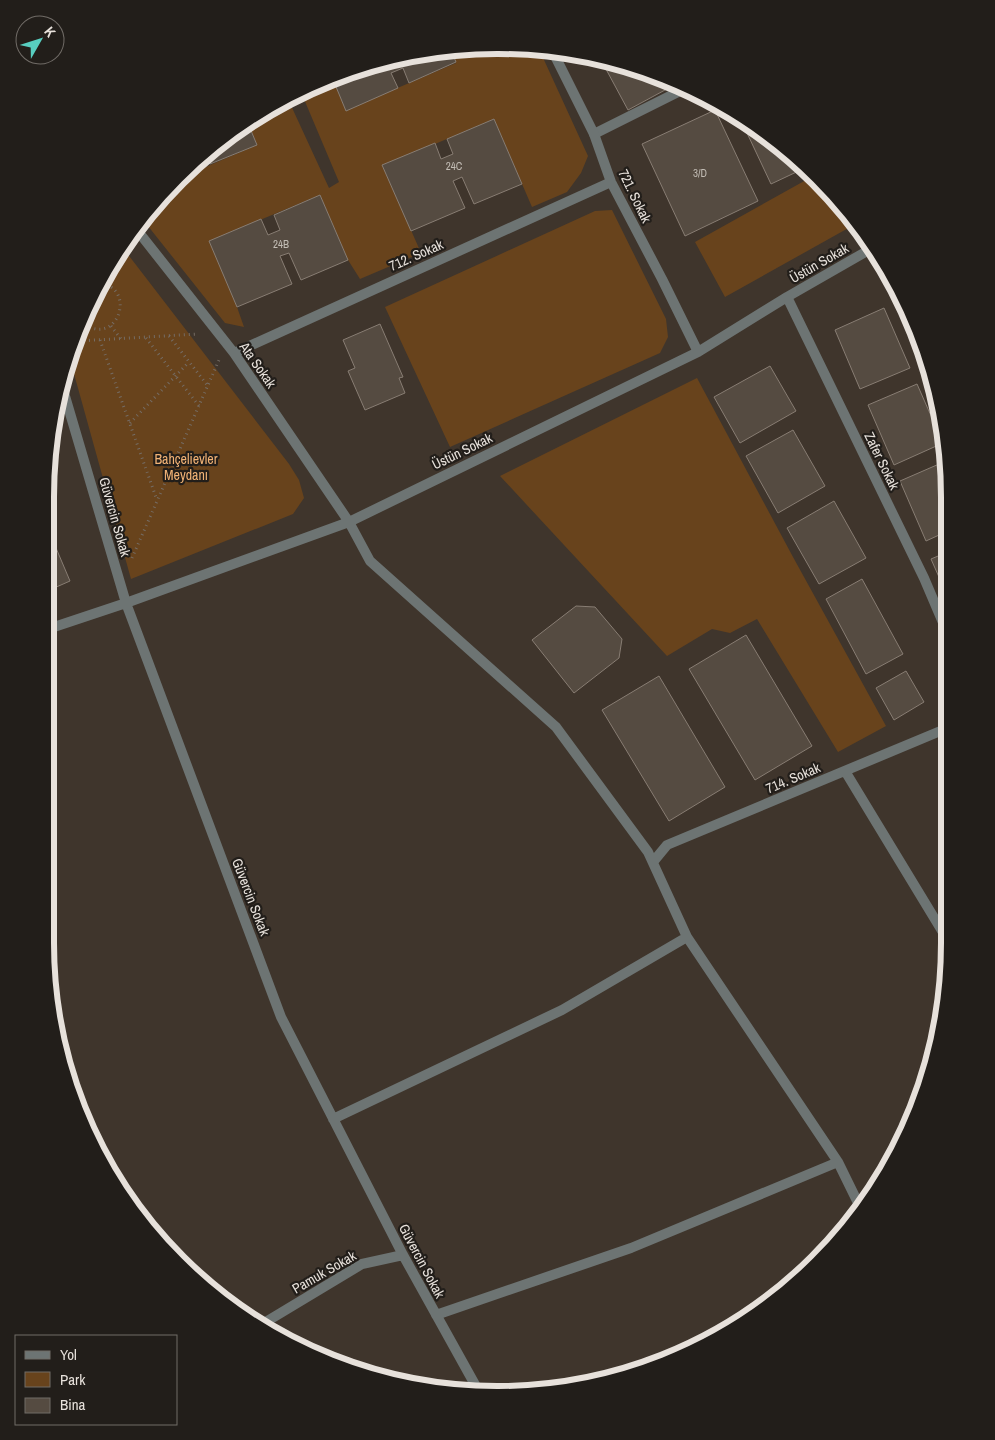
<svg xmlns="http://www.w3.org/2000/svg" width="995" height="1440" font-family="'Archivo Narrow',sans-serif">
<rect width="100%" height="100%" fill="#3f352c"/>
<!-- green -->
<path fill="#68431c" d="M498 45 539 49 588 156 581 173 567 192 532 207 494 119 383 166 421 253 360 279 348 260 320 195 210 241 237 307 244 327 225 323 144 221 175 180 257 145 247 121 288 99 329 188 339 182 301 92 325 79 332 77 346 110 456 63 451 50Z
M815 175 852 226 725 297 695 242Z
M612 210 666 319 668 337 660 353 450 447 385 307 595 211Z
M123 248 289 464 299 480 304 498 293 514 131 579 71 363 105 272Z
M697 378 793 557 886 726 838 752 757 619 730 633 712 629 667 656 500 476Z"/>
<!-- building -->
<path fill="#554b41" stroke="#887d73" d="M451 50 456 62 409 83 403 68 391 73 398 88 346 111 332 77 410 54Z
M600 58 671 80 678 83 628 110Z
M715 110 758 201 685 236 642 144Z
M739 116 749 121 805 168 771 184Z
M494 119 522 184 474 204 462 177 453 181 465 208 411 231 382 165 435 143 441 159 453 154 447 139Z
M247 121 257 145 210 164 205 155Z
M195 163 198 171 175 180 178 177Z
M320 195 348 260 301 280 289 253 280 256 292 284 237 307 209 241 261 219 268 235 280 230 274 215Z
M884 308 910 368 860 389 835 330Z
M380 324 403 377 399 378 405 393 365 410 348 371 355 368 343 340Z
M770 366 796 411 740 443 714 397Z
M917 384 943 443 894 465 868 405Z
M793 430 825 486 778 513 746 456Z
M946 461 950 498V530L926 541 900 481Z
M834 501 866 558 819 584 787 528Z
M45 522 70 581 45 592Z
M950 551V602L931 559Z
M862 579 903 654 866 674 826 599Z
M576 606 595 607 622 639 619 658 574 693 532 640Z
M746 635 812 746 755 780 689 669Z
M906 671 924 702 894 720 876 688Z
M659 676 725 787 669 821 602 710Z"/>
<g fill="none" stroke-linecap="round" stroke-linejoin="round">
<!-- path -->
<path stroke="#756c64" stroke-width="3" stroke-dasharray="1 4" stroke-linecap="butt" d="M85 325C120 345 135 287 101 284
M111 326 121 339
M169 336 208 386
M146 338 199 406
M100 340 157 500
M79 341 197 334
M130 423 189 362
M132 558 219 360"/>
<!-- service -->
<path stroke="#6d7473" stroke-width="10" d="M594 134 686 88"/>
<!-- minor -->
<path stroke="#6d7473" stroke-width="10" d="M552 50 594 134 611 182 662 279 698 352
M137 230 234 353 349 522 370 561 556 727 648 852 687 937 838 1162 861 1209
M787 297 924 578 950 639
M234 353 611 182
M62 386 126 603 281 1017 403 1255 478 1390
M45 630 126 603 349 522 698 352 787 297 869 250
M845 771 950 944
M653 862 667 845 950 727
M333 1119 562 1010 687 937
M436 1315 631 1248 838 1162
M264 1323 362 1264 403 1255"/>
</g>
<g text-anchor="middle" dominant-baseline="central" stroke-width="4.5" stroke-linejoin="round" paint-order="stroke">
<!-- number labels -->
<g font-size="11" fill="#c2bcb4">
<text x="454" y="166">24C</text>
<text x="700" y="173">3/D</text>
<text x="281" y="244">24B</text>
</g>
<!-- street labels -->
<g font-size="14" fill="#e7e1db" stroke="#221e1a">
<text transform="translate(635 196) rotate(64)">721. Sokak</text>
<text transform="translate(416 255) rotate(-24)">712. Sokak</text>
<text transform="translate(819 263) rotate(-30)">Üstün Sokak</text>
<text transform="translate(258 365) rotate(55)">Ata Sokak</text>
<text transform="translate(462 451) rotate(-26)">Üstün Sokak</text>
<text transform="translate(882 461) rotate(64)">Zafer Sokak</text>
<text transform="translate(115 517) rotate(74)">Güvercin Sokak</text>
<text transform="translate(793 778) rotate(-23)">714. Sokak</text>
<text transform="translate(251 897) rotate(69)">Güvercin Sokak</text>
<text transform="translate(422 1261) rotate(62)">Güvercin Sokak</text>
<text transform="translate(324 1272) rotate(-30)">Pamuk Sokak</text>
</g>
<!-- park labels -->
<g font-size="14" fill="#f2b376" stroke="#221e1a">
<text x="186" y="459">Bahçelievler<tspan x="186" dy="16">Meydanı</tspan></text>
</g>
</g>
<!-- crop -->
<path d="M0 0H995V1440H0ZM497 54H498A443 443 0 0 1 941 497V943A443 443 0 0 1 498 1386H497A443 443 0 0 1 54 943V497A443 443 0 0 1 497 54Z" fill="#221e1a" fill-rule="evenodd"/>
<path fill="none" stroke="#e7e1db" stroke-width="6" d="M497 54H498A443 443 0 0 1 941 497V943A443 443 0 0 1 498 1386H497A443 443 0 0 1 54 943V497A443 443 0 0 1 497 54Z"/>
<!-- legend -->
<rect x="15" y="1335" width="162" height="90" fill="#221e1a" stroke="#716c67"/>
<rect x="25" y="1351" width="25" height="8" fill="#6d7473" stroke="#716c67"/>
<text x="60" y="1360" font-size="15" fill="#e7e1db">Yol</text>
<rect x="25" y="1372" width="25" height="15" fill="#68431c" stroke="#716c67"/>
<text x="60" y="1385" font-size="15" fill="#e7e1db">Park</text>
<rect x="25" y="1398" width="25" height="15" fill="#554b41" stroke="#716c67"/>
<text x="60" y="1410" font-size="15" fill="#e7e1db">Bina</text>
<!-- north arrow -->
<g transform="translate(40 40) rotate(51)"><circle r="24" fill="#221e1a" stroke="#716c67"/>
<path d="M0-4L9 19L0 12L-9 19Z" fill="#58cec0"/>
<text y="-8" font-size="14" font-weight="bold" text-anchor="middle" fill="#e7e1db">K</text>
</g>
</svg>
